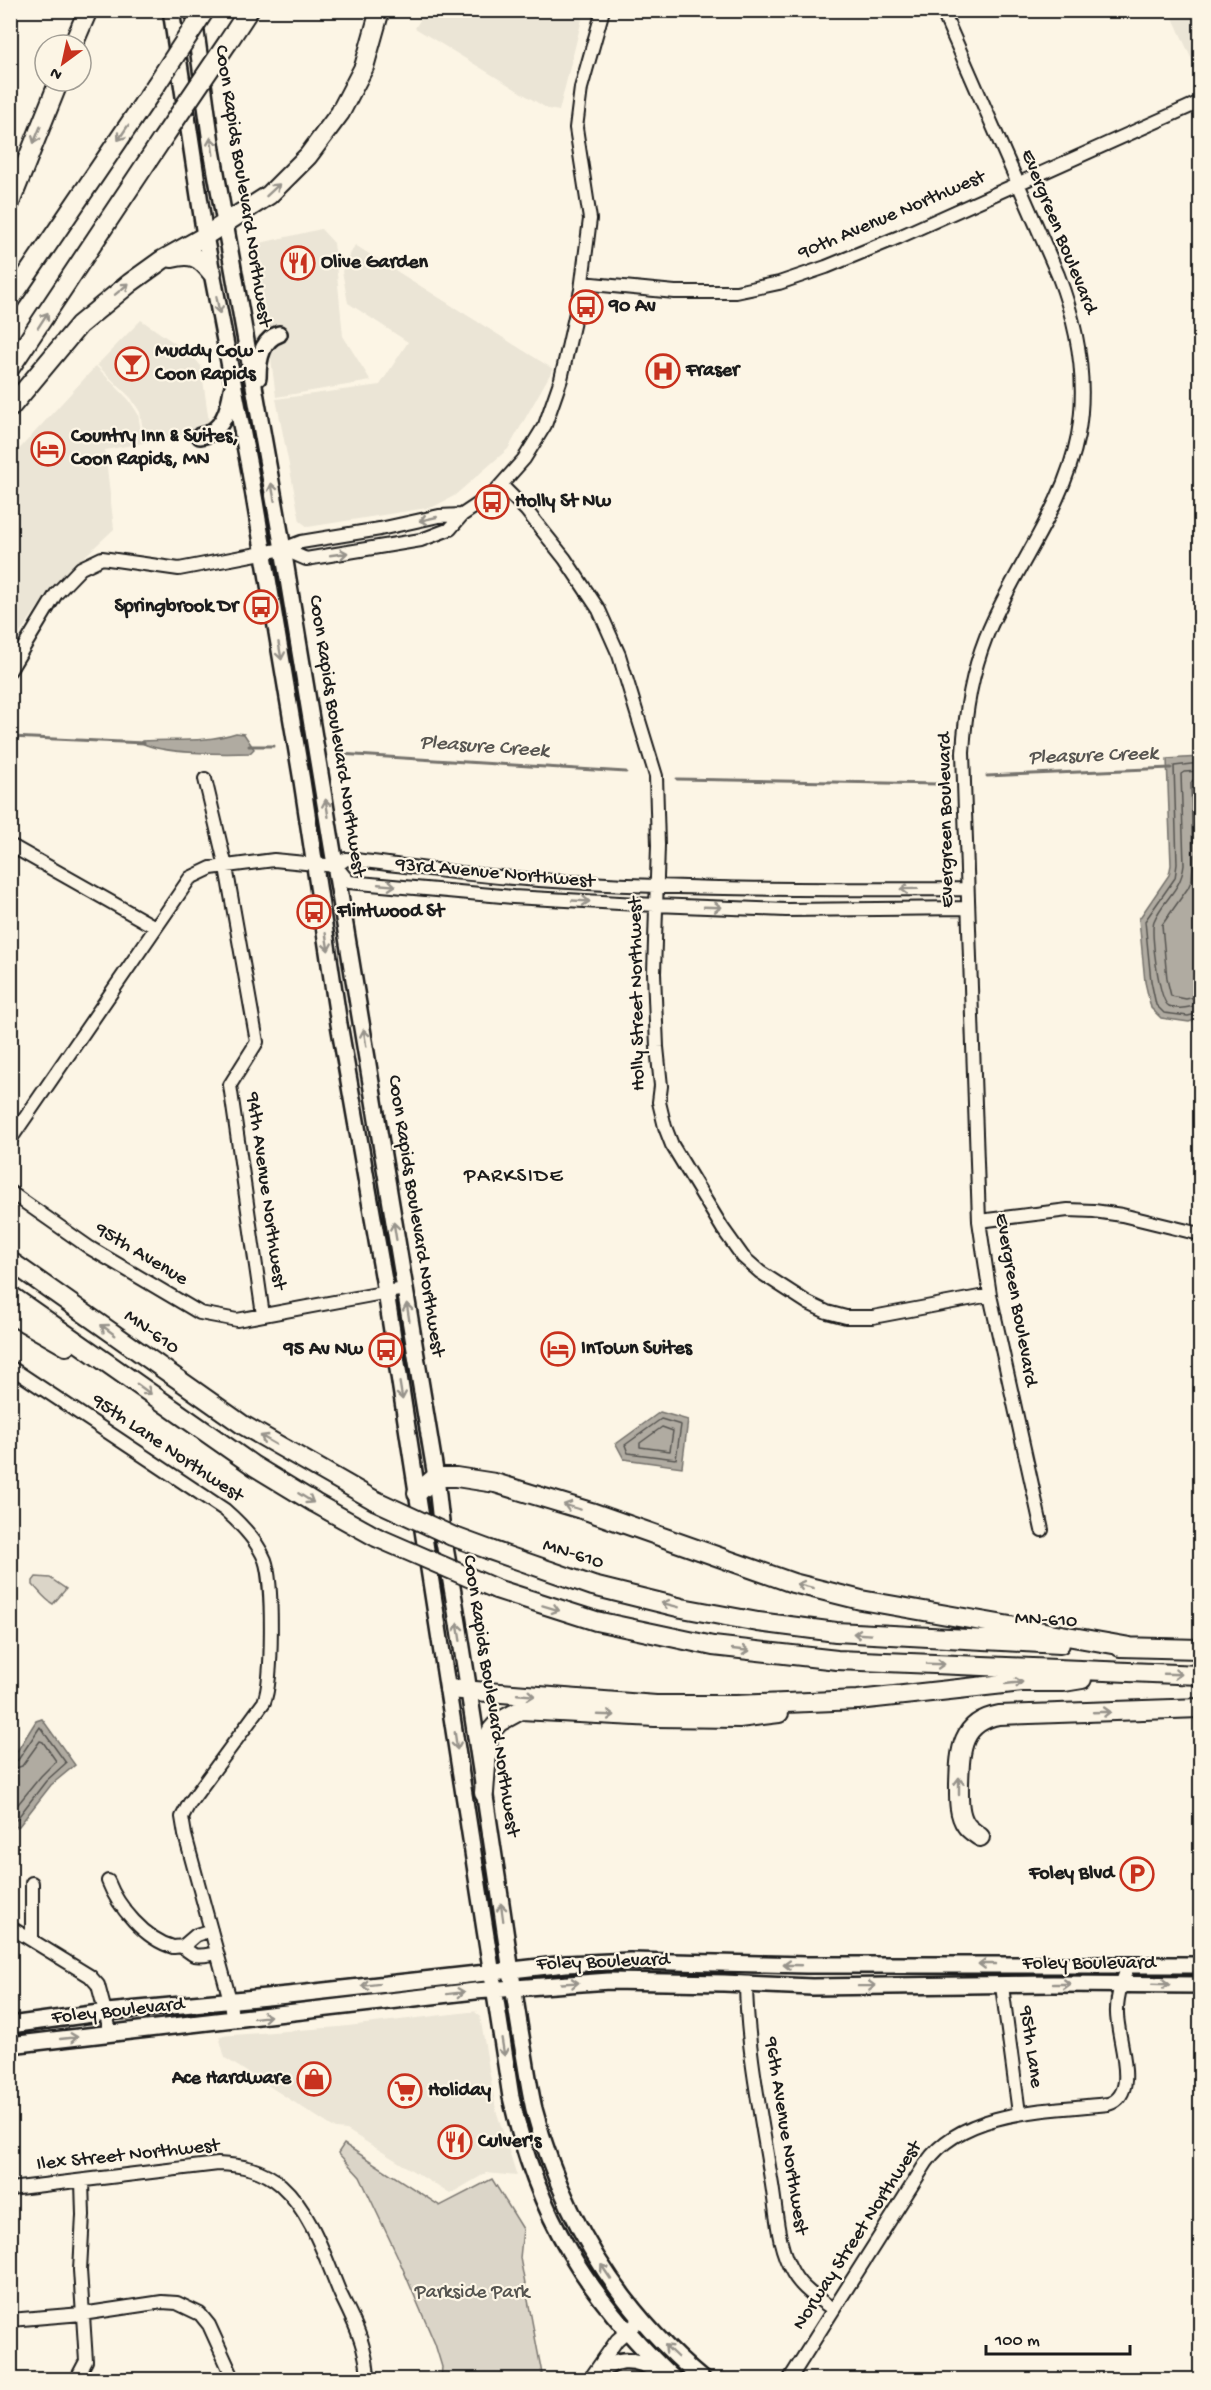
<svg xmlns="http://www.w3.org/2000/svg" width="1211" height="2390" font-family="'Gochi Hand',sans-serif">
<rect width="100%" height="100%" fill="#fcf5e5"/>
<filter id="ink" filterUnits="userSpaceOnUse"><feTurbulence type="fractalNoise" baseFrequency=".0167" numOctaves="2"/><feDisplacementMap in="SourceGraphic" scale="12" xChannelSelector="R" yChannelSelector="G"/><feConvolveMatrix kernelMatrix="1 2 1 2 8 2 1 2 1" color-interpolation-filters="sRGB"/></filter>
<g filter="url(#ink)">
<!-- built -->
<path fill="#ebe5d6" d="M426 11H584L559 111 548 109 415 28Z
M1170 11H1200V78Z
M321 229 334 243 343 336 371 381 276 397 256 244Z
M355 245 553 369 508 449 454 496 433 507 308 527 300 521 276 399 380 385 408 342 348 303 342 271Z
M141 320 192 355 201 366 210 429 145 442 140 412 131 398 97 365Z
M96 366 129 400 138 414 143 443 105 450 114 529 51 588 11 646V458Z
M478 2011 475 2012 480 2016 496 2110 517 2176 486 2173 450 2194 347 2130 336 2129 225 2058 219 2036 339 2027Z"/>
<!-- green -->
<path fill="#dbd5c8" stroke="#7c7872" stroke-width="1.5" d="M36 1577 50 1578 66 1589 53 1604C45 1600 40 1592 33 1585V1581Z
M344 2144 440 2206 492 2179 523 2229 520 2258 543 2379H441L442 2367 435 2344 397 2255 360 2177 338 2153Z"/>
<!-- water -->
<path fill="#b0aba1" stroke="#75726c" stroke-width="1.5" d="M236 733 244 734 254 749 250 753C225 754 162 754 142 743V741C175 739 205 743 236 733Z
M1200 757V1018L1189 1022 1161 1018 1151 1008 1145 982 1139 919 1169 875 1171 865 1167 759Z
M660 1412 688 1420 682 1467 624 1459 616 1444Z
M42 1719 75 1765 51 1785 19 1826 11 1828V1761L36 1721Z"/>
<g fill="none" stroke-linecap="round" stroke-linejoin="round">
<!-- shore -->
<path stroke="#575551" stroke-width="1.5" d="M1200 763 1174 766 1177 864 1175 878 1145 921 1151 981 1156 1005 1164 1013 1188 1016 1200 1013
M1200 771 1184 772 1181 774 1184 865C1181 891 1163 899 1154 921 1150 931 1159 1002 1169 1006 1180 1011 1190 1006 1200 1005
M1200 780H1193L1191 783 1193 865 1192 879 1188 888 1162 925 1167 979 1171 996 1186 999 1200 996
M661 1419 681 1425 676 1459 628 1453 625 1445Z
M662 1427 673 1431 670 1451 640 1447V1443Z
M10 1763 18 1760 40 1727 66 1763 46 1781 16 1820 10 1822
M10 1770 22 1766 40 1741 43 1742 56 1761 41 1776 10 1814"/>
<!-- stream -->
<path stroke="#75726c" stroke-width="3" d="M10 737 144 743
M249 746H274
M340 754 626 772
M987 776 1171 768
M677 779 937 784"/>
<!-- minor casing -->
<g stroke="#1c1c1c" stroke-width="16">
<path id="minor" d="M942 10 1058 275C1078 327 1088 380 1078 435 1064 509 1013 569 986 637 971 675 965 713 963 753L979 1221 990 1295 1042 1530
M582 283 675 292H736L779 283 826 267 899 237 1200 102
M501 485 526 510 565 559 599 610 619 655 656 776 658 845 654 973 657 1047 661 1086 659 1102 665 1127 672 1145 723 1229 743 1257 760 1272 808 1303 827 1312 846 1317H873L990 1295
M283 549 306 559 421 540 450 529 462 515 492 495 524 459 545 425 561 379 581 290 590 219 576 128 581 88 603 10
M10 670 56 594 81 568 102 558 179 569 283 549 301 542 380 529 439 516 462 515
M205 779 226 867 257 1042 230 1085 263 1315
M10 845 155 927
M336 866 349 882 513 897 655 905 786 910 968 908
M336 866 346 859C402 865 457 874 513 878 664 890 816 890 967 889
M10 1140 190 878 211 868 274 860 336 866
M10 1192 90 1248 200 1313 237 1320 404 1289
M979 1221 1068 1210 1094 1211 1122 1215 1200 1234
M10 1367 225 1510C241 1524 257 1540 265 1560 273 1582 273 1680 264 1702L189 1804 182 1817 185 1835 230 2000 232 2020
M108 1881C118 1907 145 1939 173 1947 176 1947 179 1946 182 1947 186 1949 190 1953 194 1955 202 1957 210 1954 217 1953
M10 1927 90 1976 98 1985 111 2034
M32 1940V1883
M182 1947 196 1935 211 1930
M746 1984C747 2049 761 2115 771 2179 777 2211 776 2244 793 2273 802 2289 818 2299 833 2309
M1002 1986 1019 2113
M10 2189 218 2164C241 2165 263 2169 281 2185 311 2212 325 2257 340 2293 349 2312 360 2332 364 2352 367 2361 367 2371 369 2380
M10 2320 82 2314 162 2302 177 2303 200 2314 209 2325 234 2380
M592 2376 617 2340 641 2319
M77 2378 86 2361 80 2270 83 2215 82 2181
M789 2380 926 2163C962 2110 1050 2110 1108 2104 1142 2094 1115 2035 1117 2010 1117 1994 1123 1979 1129 1964"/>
</g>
<!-- major casing -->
<g stroke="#1c1c1c" stroke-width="20">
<path id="major" d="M171 10 205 236 249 466 302 781 339 1024 386 1292 511 2097C537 2216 587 2297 675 2380
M193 10 212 150 283 549 436 1477 442 1531C464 1648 480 1766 498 1883 506 1936 513 1989 522 2042 526 2064 529 2087 534 2109 562 2216 618 2309 703 2380
M258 378C258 361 261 340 279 334
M200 436C223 433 229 408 232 389
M10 2025 107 2012 288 1995 566 1964 630 1961 806 1965H1200
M10 2045 475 1991 609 1981 724 1983 812 1987 1053 1984 1200 1985
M592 2380C613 2356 632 2356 658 2371"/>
</g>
<!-- highway casing -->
<g stroke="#1c1c1c" stroke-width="22">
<path id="highway" d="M228 42 249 10
M73 45 88 10
M10 203 59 81
M172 258C192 253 199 257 212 273
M10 300 156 85
M10 368 161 141
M10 408 79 325 130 283 162 260 205 236 269 195 308 156 340 113 364 67 380 10
M10 1261 243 1425 374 1500
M10 1295 254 1466 315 1503 376 1537
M10 1314 66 1346
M417 1493 436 1477H456L495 1483 591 1512 793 1583 861 1600 1130 1647
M490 1550 593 1586 682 1608 758 1622 836 1632 1060 1644
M496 1589 596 1621 713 1646 837 1660 1200 1675
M1120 1647 1200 1649
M449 1689 656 1705H736L858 1700 1022 1682H1064L1082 1679
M484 1793 488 1739 492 1730 499 1722 521 1710 655 1717 739 1718 779 1713
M980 1837C975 1833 969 1830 966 1825 958 1814 959 1797 959 1784 960 1752 960 1722 999 1715L1200 1708"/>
</g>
<!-- minor -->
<use href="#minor" stroke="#fcf5e5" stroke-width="12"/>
<!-- major -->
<use href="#major" stroke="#fcf5e5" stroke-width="15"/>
<!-- highway -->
<use href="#highway" stroke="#fcf5e5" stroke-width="18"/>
<!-- highway-bridge casing -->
<g stroke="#1c1c1c" stroke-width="22" stroke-linecap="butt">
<path id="highway-bridge" d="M156 85 205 10
M161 141 228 42
M374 1500 452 1536 490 1550
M376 1537 496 1589"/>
</g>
<!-- highway-bridge -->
<use href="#highway-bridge" stroke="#fcf5e5" stroke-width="18"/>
</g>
<!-- one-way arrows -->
<defs><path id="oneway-shaft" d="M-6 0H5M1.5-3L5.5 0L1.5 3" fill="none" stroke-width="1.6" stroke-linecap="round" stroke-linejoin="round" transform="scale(1.5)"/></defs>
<g stroke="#97938b">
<use href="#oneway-shaft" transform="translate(123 133) rotate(124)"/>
<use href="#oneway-shaft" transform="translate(37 135) rotate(112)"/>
<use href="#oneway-shaft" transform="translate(212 146) rotate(-98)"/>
<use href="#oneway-shaft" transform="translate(273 190) rotate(-43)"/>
<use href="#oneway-shaft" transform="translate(122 289) rotate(-39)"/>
<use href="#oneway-shaft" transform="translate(218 305) rotate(79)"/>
<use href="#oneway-shaft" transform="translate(43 320) rotate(-57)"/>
<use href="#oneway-shaft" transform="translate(273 492) rotate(-100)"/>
<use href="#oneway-shaft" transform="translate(428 519) rotate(167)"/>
<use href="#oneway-shaft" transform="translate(339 554) rotate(-8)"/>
<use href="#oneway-shaft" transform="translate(280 651) rotate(80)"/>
<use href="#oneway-shaft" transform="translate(327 808) rotate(-99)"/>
<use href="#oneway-shaft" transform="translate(387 885) rotate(5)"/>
<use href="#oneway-shaft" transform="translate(909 889) rotate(179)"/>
<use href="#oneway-shaft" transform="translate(581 901) rotate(3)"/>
<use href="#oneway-shaft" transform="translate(713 907) rotate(2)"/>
<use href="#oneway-shaft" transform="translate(327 942) rotate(81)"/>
<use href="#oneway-shaft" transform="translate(365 1038) rotate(-99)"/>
<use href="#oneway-shaft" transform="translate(395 1231) rotate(-99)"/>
<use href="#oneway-shaft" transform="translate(408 1312) rotate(-99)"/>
<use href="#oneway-shaft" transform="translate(108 1330) rotate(-144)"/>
<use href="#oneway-shaft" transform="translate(144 1389) rotate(36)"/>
<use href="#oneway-shaft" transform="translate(401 1391) rotate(81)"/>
<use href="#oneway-shaft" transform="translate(268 1440) rotate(-150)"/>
<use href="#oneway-shaft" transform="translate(306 1498) rotate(32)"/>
<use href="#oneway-shaft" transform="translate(572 1507) rotate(-163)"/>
<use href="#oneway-shaft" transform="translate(805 1586) rotate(-166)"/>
<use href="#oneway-shaft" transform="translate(670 1605) rotate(-166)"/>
<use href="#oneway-shaft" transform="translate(551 1608) rotate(17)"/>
<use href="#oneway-shaft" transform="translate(459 1632) rotate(-99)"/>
<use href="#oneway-shaft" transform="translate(862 1634) rotate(-176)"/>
<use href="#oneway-shaft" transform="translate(741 1650) rotate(6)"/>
<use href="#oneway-shaft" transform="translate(936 1664) rotate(2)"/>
<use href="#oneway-shaft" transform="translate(1173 1674) rotate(2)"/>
<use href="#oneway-shaft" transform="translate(1014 1683) rotate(-6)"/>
<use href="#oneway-shaft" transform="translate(526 1695) rotate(5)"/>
<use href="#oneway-shaft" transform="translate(1102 1712) rotate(-2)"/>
<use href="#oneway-shaft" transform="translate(606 1715) rotate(2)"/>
<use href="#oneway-shaft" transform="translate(456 1741) rotate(82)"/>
<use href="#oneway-shaft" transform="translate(959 1786) rotate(-90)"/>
<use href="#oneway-shaft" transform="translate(502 1912) rotate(-98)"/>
<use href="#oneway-shaft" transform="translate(987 1964) rotate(180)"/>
<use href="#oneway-shaft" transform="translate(792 1965) rotate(-178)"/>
<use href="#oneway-shaft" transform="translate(570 1983) rotate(-3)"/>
<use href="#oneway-shaft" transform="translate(1062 1984)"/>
<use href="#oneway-shaft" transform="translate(1161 1984) rotate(2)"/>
<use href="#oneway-shaft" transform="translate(370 1985) rotate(173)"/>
<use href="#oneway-shaft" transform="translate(867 1986) rotate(-1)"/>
<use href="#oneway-shaft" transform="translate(456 1993) rotate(-7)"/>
<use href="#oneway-shaft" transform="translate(262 2017) rotate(-7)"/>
<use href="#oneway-shaft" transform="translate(69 2038) rotate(-6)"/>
<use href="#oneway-shaft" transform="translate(503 2047) rotate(81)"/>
<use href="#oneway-shaft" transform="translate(606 2272) rotate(-124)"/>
<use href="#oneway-shaft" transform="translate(671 2351) rotate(-136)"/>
</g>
</g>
<!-- icons -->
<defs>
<g id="restaurant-ring" transform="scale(1.725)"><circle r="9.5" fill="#fcf5e5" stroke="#c8321e" stroke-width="1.5"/><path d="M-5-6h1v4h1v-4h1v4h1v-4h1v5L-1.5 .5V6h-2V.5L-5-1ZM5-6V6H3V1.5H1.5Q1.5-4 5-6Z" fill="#c8321e"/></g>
<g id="bus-ring" transform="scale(1.725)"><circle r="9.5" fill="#fcf5e5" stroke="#c8321e" stroke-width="1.5"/><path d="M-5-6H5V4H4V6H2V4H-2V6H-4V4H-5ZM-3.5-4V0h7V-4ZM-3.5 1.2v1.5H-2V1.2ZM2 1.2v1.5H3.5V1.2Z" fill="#c8321e"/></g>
<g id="bar-ring" transform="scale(1.725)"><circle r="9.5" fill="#fcf5e5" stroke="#c8321e" stroke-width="1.5"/><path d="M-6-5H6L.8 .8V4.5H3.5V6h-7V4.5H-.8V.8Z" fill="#c8321e"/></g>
<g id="hospital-ring" transform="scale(1.725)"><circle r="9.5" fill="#fcf5e5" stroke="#c8321e" stroke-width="1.5"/><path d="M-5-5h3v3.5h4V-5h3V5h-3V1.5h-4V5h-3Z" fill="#c8321e"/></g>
<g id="hotel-ring" transform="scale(1.725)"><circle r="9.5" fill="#fcf5e5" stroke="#c8321e" stroke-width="1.5"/><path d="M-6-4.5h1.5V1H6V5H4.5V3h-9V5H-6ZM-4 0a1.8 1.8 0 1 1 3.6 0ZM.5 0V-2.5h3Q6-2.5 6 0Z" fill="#c8321e"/></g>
<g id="parking-ring" transform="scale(1.725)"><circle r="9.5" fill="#fcf5e5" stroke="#c8321e" stroke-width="1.5"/><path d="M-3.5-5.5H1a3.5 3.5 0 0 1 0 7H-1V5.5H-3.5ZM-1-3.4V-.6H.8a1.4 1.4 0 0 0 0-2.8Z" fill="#c8321e"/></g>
<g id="shop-ring" transform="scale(1.725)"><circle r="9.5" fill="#fcf5e5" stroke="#c8321e" stroke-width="1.5"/><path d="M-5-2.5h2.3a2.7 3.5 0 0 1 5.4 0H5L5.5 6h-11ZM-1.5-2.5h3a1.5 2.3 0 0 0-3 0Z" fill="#c8321e"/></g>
<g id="supermarket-ring" transform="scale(1.725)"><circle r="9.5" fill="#fcf5e5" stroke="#c8321e" stroke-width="1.5"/><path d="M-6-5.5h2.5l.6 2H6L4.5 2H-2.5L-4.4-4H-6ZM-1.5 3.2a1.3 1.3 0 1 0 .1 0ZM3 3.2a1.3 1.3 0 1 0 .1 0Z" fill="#c8321e"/></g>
</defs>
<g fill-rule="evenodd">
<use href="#restaurant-ring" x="298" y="263"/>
<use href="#bus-ring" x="586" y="307"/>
<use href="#bar-ring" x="132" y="364"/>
<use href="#hospital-ring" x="663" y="371"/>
<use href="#hotel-ring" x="48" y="449"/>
<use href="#bus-ring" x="492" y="502"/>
<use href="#bus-ring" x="261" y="607"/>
<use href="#bus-ring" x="314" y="912"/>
<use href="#hotel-ring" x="558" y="1349"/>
<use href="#bus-ring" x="386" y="1350"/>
<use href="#parking-ring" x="1137" y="1874"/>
<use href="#shop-ring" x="314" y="2079"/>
<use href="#supermarket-ring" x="405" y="2091"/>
<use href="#restaurant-ring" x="455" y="2142"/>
</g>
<g text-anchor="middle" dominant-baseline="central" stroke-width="4.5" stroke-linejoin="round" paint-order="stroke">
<!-- street labels -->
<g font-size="20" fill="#1c1c1c" stroke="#fcf5e5">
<text transform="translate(242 186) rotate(81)">Coon Rapids Boulevard Northwest</text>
<text transform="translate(892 216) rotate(-23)">90th Avenue Northwest</text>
<text transform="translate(1058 232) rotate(68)">Evergreen Boulevard</text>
<text transform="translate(336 736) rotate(81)">Coon Rapids Boulevard Northwest</text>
<text transform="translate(947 820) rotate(-91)">Evergreen Boulevard</text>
<text transform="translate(495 874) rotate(5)">93rd Avenue Northwest</text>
<text transform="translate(638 994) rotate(-91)">Holly Street Northwest</text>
<text transform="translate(265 1191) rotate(82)">94th Avenue Northwest</text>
<text transform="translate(415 1216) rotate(81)">Coon Rapids Boulevard Northwest</text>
<text transform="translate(141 1255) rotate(31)">95th Avenue</text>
<text transform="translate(1015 1300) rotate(80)">Evergreen Boulevard</text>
<text transform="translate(151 1333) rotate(36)">MN-610</text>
<text transform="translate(167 1449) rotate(34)">95th Lane Northwest</text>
<text transform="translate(573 1555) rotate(18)">MN-610</text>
<text transform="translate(1046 1621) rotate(3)">MN-610</text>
<text transform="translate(490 1696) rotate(81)">Coon Rapids Boulevard Northwest</text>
<text transform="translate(603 1963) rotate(-2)">Foley Boulevard</text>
<text x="1089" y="1964">Foley Boulevard</text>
<text transform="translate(118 2012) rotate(-6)">Foley Boulevard</text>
<text transform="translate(1030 2047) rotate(82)">95th Lane</text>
<text transform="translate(785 2136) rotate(81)">96th Avenue Northwest</text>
<text transform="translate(128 2156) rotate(-6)">Ilex Street Northwest</text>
<text transform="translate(858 2236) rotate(-57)">Norway Street Northwest</text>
</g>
<!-- poi labels -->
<g font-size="20" font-weight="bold" fill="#1c1c1c" stroke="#fcf5e5" text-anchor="start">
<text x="321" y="263">Olive Garden</text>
<text x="609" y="307">90 Av</text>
<text x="155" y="352">Muddy Cow -<tspan x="155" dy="23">Coon Rapids</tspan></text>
<text x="686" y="371">Fraser</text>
<text x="71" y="437">Country Inn &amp; Suites,<tspan x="71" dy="23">Coon Rapids, MN</tspan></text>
<text x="515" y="502">Holly St Nw</text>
<text x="238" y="607" text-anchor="end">Springbrook Dr</text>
<text x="337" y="912">Flintwood St</text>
<text x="581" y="1349">InTown Suites</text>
<text x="363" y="1350" text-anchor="end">95 Av Nw</text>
<text x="1114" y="1874" text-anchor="end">Foley Blvd</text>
<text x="291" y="2079" text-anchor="end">Ace Hardware</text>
<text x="428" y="2091">Holiday</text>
<text x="478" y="2142">Culver's</text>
</g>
<!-- park labels -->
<g font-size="20" fill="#555450" stroke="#fcf5e5">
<text x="472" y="2293">Parkside Park</text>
</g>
<!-- water labels -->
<g font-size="21" font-style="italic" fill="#575551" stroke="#fcf5e5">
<text transform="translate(484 748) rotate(4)">Pleasure Creek</text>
<text transform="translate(1093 757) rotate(-2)">Pleasure Creek</text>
</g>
<!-- neighbourhood labels -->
<g font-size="21" letter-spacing="1.5" fill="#1c1c1c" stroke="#fcf5e5">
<text x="514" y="1177">PARKSIDE</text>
</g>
</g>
<!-- margin -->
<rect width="1211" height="2390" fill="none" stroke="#fcf5e5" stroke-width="36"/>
<rect x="18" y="18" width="1175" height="2354" fill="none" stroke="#1c1c1c" stroke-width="2" filter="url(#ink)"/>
<!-- north arrow -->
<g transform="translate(63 63) rotate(213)"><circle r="28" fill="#fcf5e5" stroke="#a29e95" stroke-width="1.5"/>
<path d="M0-4.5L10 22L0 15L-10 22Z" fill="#c8321e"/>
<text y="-9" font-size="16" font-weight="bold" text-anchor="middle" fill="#1c1c1c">N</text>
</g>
<!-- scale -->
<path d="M986 2345v9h144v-9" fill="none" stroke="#1c1c1c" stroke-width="3"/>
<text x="995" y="2345" font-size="18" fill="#1c1c1c" stroke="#fcf5e5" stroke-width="4.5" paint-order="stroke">100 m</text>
</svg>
